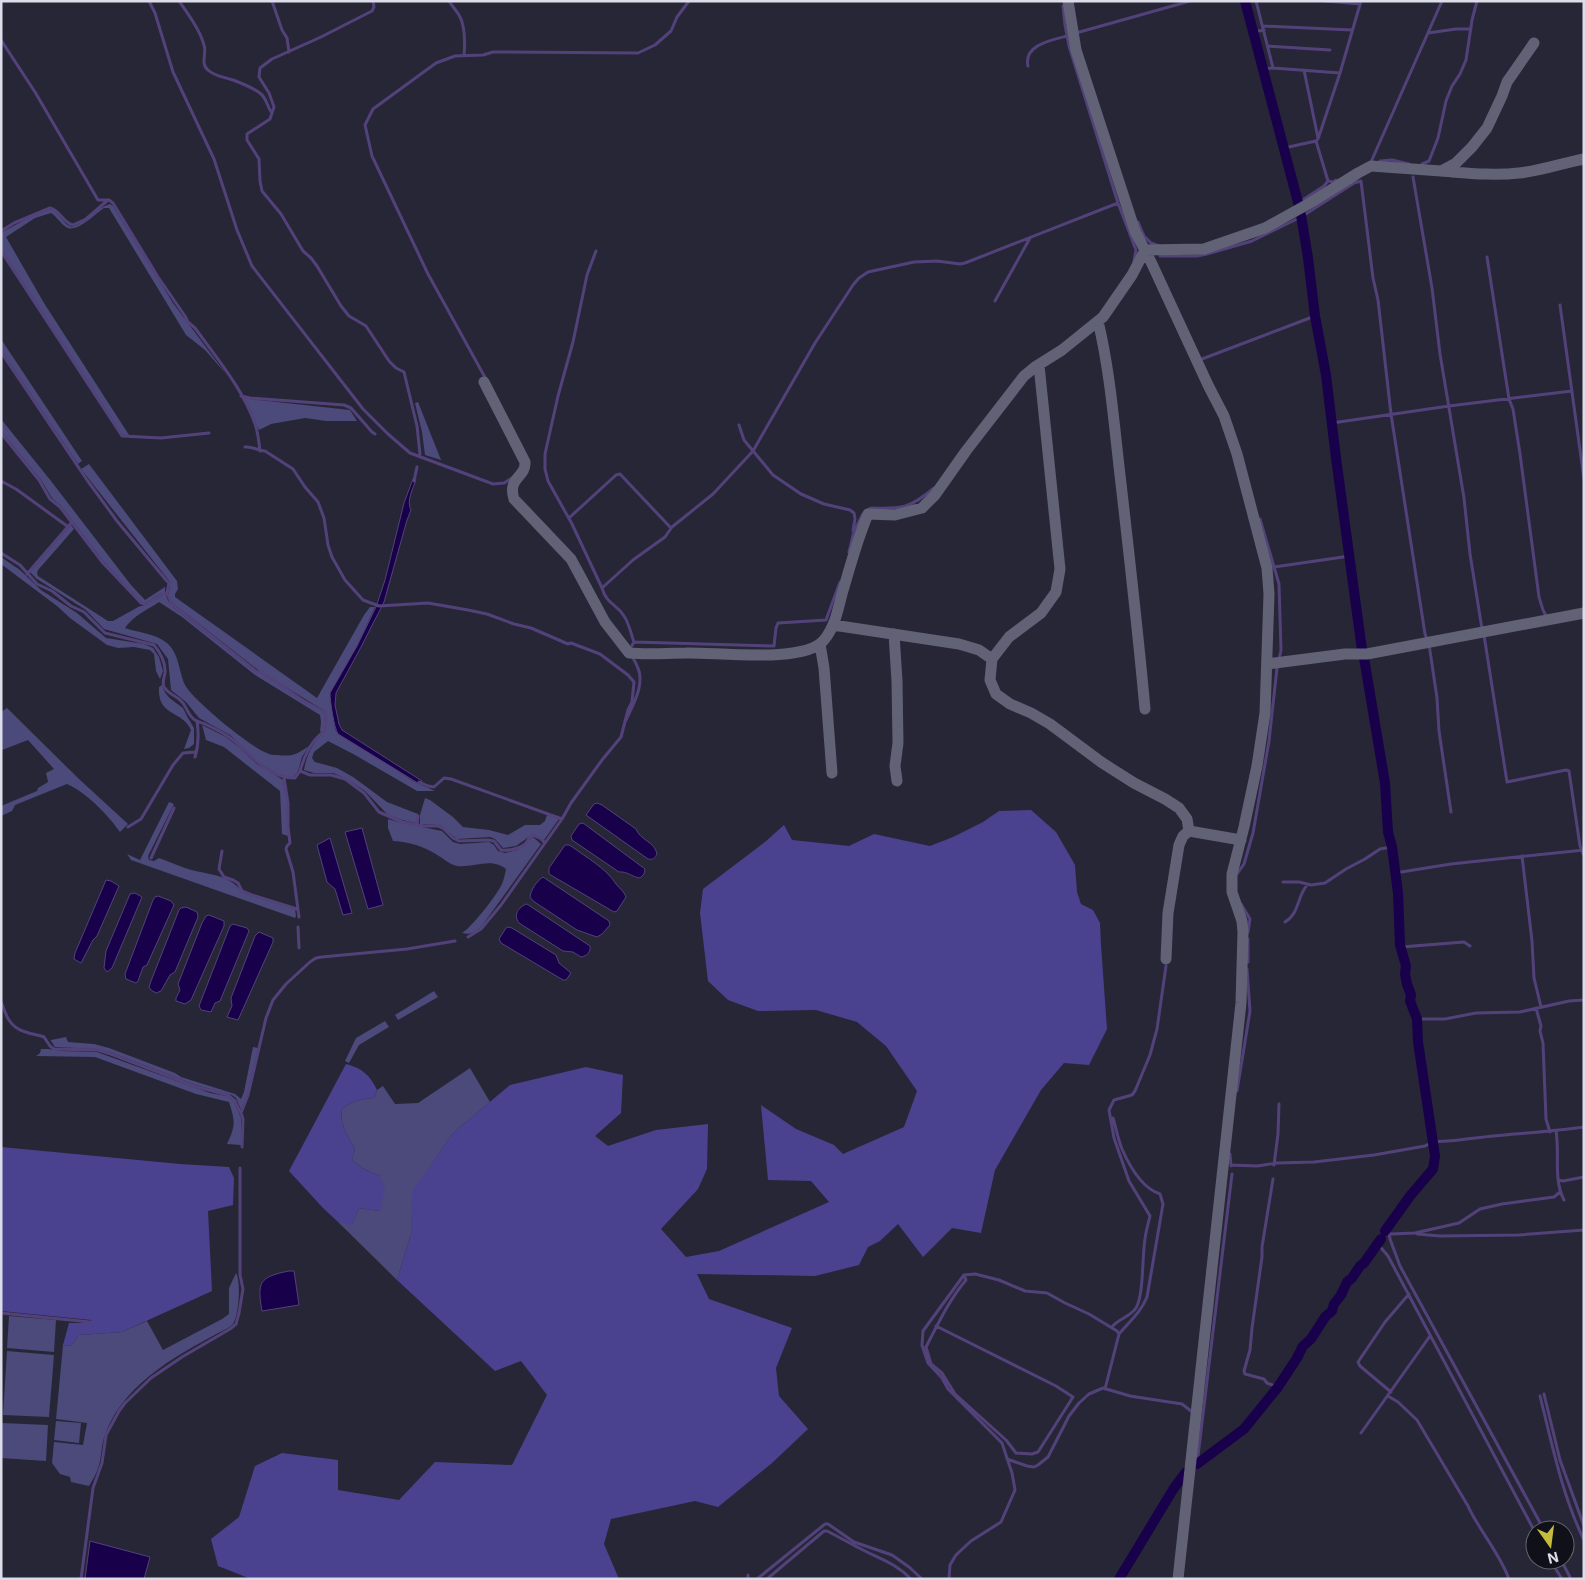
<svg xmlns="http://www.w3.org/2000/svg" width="1585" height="1580" font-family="Inter,sans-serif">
<rect width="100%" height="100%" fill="#262637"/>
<!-- green -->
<path fill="#4c497b" d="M110 204 113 206 173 303 226 374 205 350 186 335 109 208H104C95 214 76 234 66 227 60 223 57 217 51 213L35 218 6 237 44 303 129 435H123L121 433 1 249 2 232 42 211 53 209 66 224 72 227C87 222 96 208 110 204Z
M1 339 82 461 78 464 1 350Z
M243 397 249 399 350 410 357 421H326L305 418 271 424 259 430Z
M418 402 441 460 425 455 422 432 415 403Z
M1 419 51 481 131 585 145 600 165 587V593H161L144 604 142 603 104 562 61 506 52 498 41 480 1 431Z
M89 464 177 581 178 589 175 594V597L317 698 364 615 370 607H375L357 646 330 693V700L334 715 335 729 338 734 367 750 413 781 435 791H417L355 755 328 741 314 752 312 758 315 762 337 768 353 777 387 802 418 814 416 823 402 820 388 815 365 791 345 778 333 773H314L304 770C306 756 314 739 325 732L327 716 323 710 258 670 171 602 168 594 170 587V582L81 469Z
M71 525 74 529 38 570 37 573 38 576 108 621H113L140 606H145L163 595H166L169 603 174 608 257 673H261L304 702 322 711 325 716 324 731 320 732 321 722 320 715 255 675 182 617 159 602C147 610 133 616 125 628 139 633 155 633 167 643 179 653 179 672 185 685 193 700 250 747 267 753 270 755 274 755 278 755 293 757 297 754 309 746L302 757 298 771 294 777H287L278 774 258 762 230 735 199 718 186 702 171 690 168 659 157 644 104 629 86 610 37 579 30 572Z
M1 557 20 570 41 590 77 613 106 638 144 644 153 648 159 657 163 671 160 679 156 671 154 654 150 650 134 647 118 648 107 645 70 618 57 606 1 564Z
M162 685C165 697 174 701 183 708L188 718 194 728V744L189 748 184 749 191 730C183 710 157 717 159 687Z
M7 708 79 779 128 824 120 832C109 816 86 792 67 784L15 805 12 811 1 816V806L37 791 38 788 48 782 46 773 54 769 28 740 2 750 1 712Z
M202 725 226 737 240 748 257 764 283 780 287 803 288 836 282 834 280 791 224 747 206 740Z
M425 798 430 800 453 817 463 827 489 830 508 835 525 825H540L545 821 547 815 559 819 544 840 533 834 516 846 503 848 495 839 490 837 457 839 440 825 420 824V815Z
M169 802 174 804 148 856 149 860 154 861 159 858C168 861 176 865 185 868 205 875 229 873 242 892L295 909 296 916 295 918 131 860 127 854 140 860Z
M388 819 402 823 442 831 453 842 460 844 489 842 494 845 498 851 505 853 517 850 525 845 529 839 533 837 541 844 481 927C474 933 470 935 462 933 473 926 496 896 502 884 504 879 505 874 506 869 491 857 474 868 457 866 448 864 442 857 434 853 420 845 409 842 393 841L388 828Z
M434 991 438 997 398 1020 395 1015Z
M385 1021 389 1027 359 1045 349 1063 345 1061 356 1038Z
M66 1037 68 1042 94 1044 109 1048 175 1073 181 1077 235 1094 241 1099 244 1092 253 1047 258 1048 247 1095 241 1110 236 1098 232 1095 196 1085 110 1052 97 1049 55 1047 51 1041V1040Z
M41 1049H48L63 1051 97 1052 210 1093 232 1097 241 1118V1145L227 1144C236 1125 235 1121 229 1102L196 1094 95 1057 36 1056 40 1053Z
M470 1068 490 1102 453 1133 413 1191 411 1234 397 1280 337 1221 352 1224 359 1208 380 1211V1176L364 1169 352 1160 355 1149C348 1136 339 1124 342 1109 352 1101 361 1099 374 1098L377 1090 383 1086 395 1104 418 1103Z
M236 1273C241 1281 239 1313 234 1322 233 1325 230 1326 228 1328 182 1352 126 1381 106 1432 101 1443 102 1455 99 1465 97 1473 93 1479 89 1486L71 1482 70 1477 60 1474 52 1463 54 1442 83 1445 87 1423 56 1419 63 1345 71 1346 79 1335 122 1332 147 1321 163 1350 222 1319 229 1314V1288Z
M9 1316 56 1320 54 1352 7 1348Z
M7 1351 54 1355 49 1417 3 1415Z
M56 1421 81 1423 79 1443 54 1440Z
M2 1423 48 1425 46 1461 1 1458Z"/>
<!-- forest -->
<path fill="#4b428f" d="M1031 810 1056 832 1075 865 1077 892 1081 904 1093 910 1100 923 1101 945 1107 1029 1089 1065 1064 1063 1041 1090 995 1170 981 1233 952 1228 923 1257 898 1224 880 1241 868 1247 859 1265 815 1276 697 1274 709 1299 792 1328 776 1368 779 1396 808 1429 772 1463 718 1507 695 1501 611 1519 604 1544 619 1579H251L218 1566 211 1539 239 1517 255 1466 282 1453 338 1460V1490L399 1500 435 1462 512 1465 547 1395 521 1361 495 1371 397 1280 411 1234 412 1191 453 1133 510 1085 586 1067 623 1075 621 1113 595 1136 608 1146 656 1130 708 1124 707 1169 698 1189 661 1229 686 1257 719 1251 829 1202 811 1181 768 1180 761 1105 796 1129 834 1145 843 1154 904 1127 917 1091 886 1046 857 1022 816 1010 758 1011 728 1000 708 981 700 913 703 889 765 842 784 825 792 840 849 846 874 834 930 846 953 837 983 822 999 811Z
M346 1064C362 1068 370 1075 377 1090L374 1098C361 1099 352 1101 342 1109 339 1124 348 1136 355 1149L352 1160 364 1169 380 1176 385 1187 380 1211 359 1208 352 1225 337 1221 323 1208 289 1171Z
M1 1147 180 1164 229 1167 234 1178 233 1205 208 1211 212 1291 122 1332 79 1335 71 1346 63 1345 69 1323H90L91 1320 1 1311Z"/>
<!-- water -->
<path fill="#18004a" stroke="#53427a" d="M413 479H416C413 489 406 501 411 510L407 520 384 602 361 647 336 693 335 705 339 724 342 730 422 781 421 785 338 734C334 728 330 701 330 693L357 646 376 607 385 580 404 503Z
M597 803 602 805 636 829C640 840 655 842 657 854 655 858 653 860 648 859L586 815 594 804Z
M583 823 645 869 644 874 640 878C632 877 627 871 619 872L572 840 571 836 579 824Z
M362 828 383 905 368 909 345 832Z
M330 838 352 913 343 915 335 889 327 882 317 845Z
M565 845H569L571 846C587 858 606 868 616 884 620 889 624 891 626 897L617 911 614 912 549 874V868Z
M543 877 609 921 610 925 602 934 597 937 577 930 533 901 530 897C531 889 537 881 543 877Z
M106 880 111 881 119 886 97 936 93 940 81 963 74 959 75 953Z
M135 893 142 897 112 968 107 972 104 968 106 951 130 894Z
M158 896 171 901 174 905 147 965 143 967 138 981 136 983 126 979 125 974 153 900 155 897Z
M527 904 590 946C591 952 587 956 581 957L573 952 563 951 519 923C513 915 518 907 527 904Z
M186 907 197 912 198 917 175 972 170 975 161 991 156 993 151 990 149 987 151 981 179 910 181 908Z
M209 915 224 921V926L191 1000 185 1004 176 1001V998L180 990 178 984 202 923 206 916Z
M233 924 247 928 249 931 220 1001 215 1003 211 1012 201 1010 199 1006 230 926Z
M508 927 512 928 556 955 559 963 571 973 566 980H563L501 943 499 939 506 928Z
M259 932 273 938V942L238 1020 227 1017 232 1006 231 998 255 936Z
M289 1271H294L299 1305 262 1311C257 1282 259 1277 289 1271Z
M90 1541 150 1557 144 1579H85Z"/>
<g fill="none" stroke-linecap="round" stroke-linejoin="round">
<!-- stream -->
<path stroke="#53427a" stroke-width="3" d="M149 1 155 13 173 72 214 159 237 230 252 266 363 409 388 434 410 453 493 484 504 483 512 478
M179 1C188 14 200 30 204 45 207 53 200 64 208 70 214 76 224 77 233 80 241 83 254 88 261 94 267 99 267 107 272 113
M272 1 282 30 287 38 289 52
M373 1 374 7 372 11 321 37 272 59 260 68 259 77 269 93 274 107 270 119 247 134V140L259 159 260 181 262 191 281 214 303 251 311 258 317 266 341 306 349 316 366 326 389 361 396 368 404 372 417 426 420 454
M449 1C452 6 456 10 459 15 465 25 465 44 464 56
M1256 1 1273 68
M1325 1 1360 4
M1063 6 1065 25 1069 46 1118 203 1136 250 1134 261
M1263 26 1352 30
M1253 32 1264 30
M1076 33 1190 1
M1428 33 1456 29H1471
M1 40 35 92 98 200H109L113 203 158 277 185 316 188 322 195 328C216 357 243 389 255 424 258 432 259 442 260 451
M1268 46 1330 50
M1028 66C1023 45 1052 40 1067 36
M1263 69 1273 68 1340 73
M1304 70 1318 138
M1284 148 1316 141 1318 139 1340 73 1361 1
M1380 161 1392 160 1409 164
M1371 162 1442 1
M1422 164 1429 161 1438 138 1446 101 1452 86 1460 74 1466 60 1472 20 1477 1
M1413 177 1432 288 1440 354 1464 498 1470 554 1482 629
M1328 181 1333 182 1336 180
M1298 203 1324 186 1328 181 1316 141
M1138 222 1144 236 1151 243 1159 246
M1 231 14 223 50 208C60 210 63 223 73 225L86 219 108 200
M1 251 122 436 161 438 209 433
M596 251 587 275 573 342 558 396 545 454V469L548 481 572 524 602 588
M1160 256H1197L1207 254 1252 241 1301 217 1354 183 1361 181 1373 278 1378 300 1391 414 1425 634 1429 644 1437 698 1439 731 1451 812
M1487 257 1509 399 1513 409 1520 454 1539 597 1543 610 1546 616H1548
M995 301 1030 238
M1560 305 1584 479
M1 352 87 480 117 521 166 580 169 583 167 593 170 599V603L257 672H261L304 701 322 711 326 716 325 731C312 739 304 757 300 771
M1202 359 1315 316
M487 381 428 274 372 156 365 125 373 109 436 63 455 56 483 55 493 52 638 53 655 45 671 31 677 17 689 1
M241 396 250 398 344 405 351 408 372 432 375 434
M1332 423 1449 406 1572 391
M739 425 744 440 773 475 801 494 824 504 850 510 854 513 855 519 853 530
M1 433 39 480 50 499 60 507 103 563 141 603 145 605 162 594 167 593
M245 447C253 446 258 451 265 451L293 469 305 487 318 502 324 518 328 545 332 557 345 580 363 600 379 606 428 603 468 610 487 614 514 624 531 628 568 644 571 643 600 654 628 675 634 682 632 702 628 710 621 737 602 760 571 803 562 819 501 905 481 929 468 937
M1 481 16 489 67 526
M414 481 417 467
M867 510 871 508C902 509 909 509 934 488
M569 518 616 475 620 474 671 528
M1260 519 1279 584 1281 650 1279 659
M849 552 854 531 863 514
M1 553 20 565 37 584 52 591 71 606 84 612 105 633 154 645C160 652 166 663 165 673 164 678 162 682 164 687 168 694 177 696 182 702 187 707 188 716 195 720 198 722 202 723 205 724 213 728 222 732 229 737 250 752 267 779 295 778L300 771 310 775H331L345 779 364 793 379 812 402 822 424 826H438L444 829 453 838 459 841 488 840 494 841 501 850C508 851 519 849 525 844 528 841 529 837 533 835L540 838 545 843
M1274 567 1350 556
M27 574 72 522
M1484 635 1507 782 1566 770 1569 771 1580 846 1584 856
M634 642 774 646 776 628 778 623 826 620 840 582
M630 649 634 642C631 634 629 623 624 616 616 603 607 605 602 588L633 560 665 537 672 527 713 494 753 451 815 343 853 285 859 278 868 272 914 262 937 261 960 264 965 263 1118 203
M626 720C633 705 646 683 637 666 636 662 633 660 632 655
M195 757C199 744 199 734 197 721
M284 778 288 803V827L290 843 287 846 286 849 293 872 299 917
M419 782 428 786 434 787 444 778 451 779 562 819
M417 825 418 816
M128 827 141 819 173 765 183 753 196 752
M222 851 219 869 224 877 233 880 238 883 242 891 252 895 297 909
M1522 856 1532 941 1534 978 1541 1007
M151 858 174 808
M1395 873 1451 864 1584 850
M1237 874 1244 864 1253 833 1269 741 1277 668
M1283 882H1299L1311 885 1325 883 1346 869 1365 859 1380 849 1392 847
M1241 904 1250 919 1248 932
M1285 922C1300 913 1297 895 1308 884
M298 927 299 948
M1401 947 1464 942 1470 946
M1248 962V939
M1 1002C4 1007 5 1015 9 1020 17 1033 32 1033 44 1037L50 1046 54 1049 98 1050 111 1054 197 1087 228 1095 235 1101 240 1112
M1536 1008 1541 1026 1540 1031 1543 1043 1546 1119 1550 1132
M1417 1019H1445L1476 1013 1520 1012 1569 1001 1584 1000
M1237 1091 1250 1011 1247 969
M1113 1118C1116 1128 1118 1139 1122 1149 1129 1165 1142 1188 1160 1194L1163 1204 1147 1297C1141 1312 1129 1322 1119 1334
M1556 1131C1560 1154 1553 1179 1564 1200
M242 1147 243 1119 241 1113 248 1095 266 1018 273 1000 286 984 310 962 316 958 322 957 407 949 455 941
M1230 1154 1231 1166
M1231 1165 1257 1166 1277 1163 1314 1162 1374 1155 1425 1146C1436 1139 1447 1142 1459 1140 1501 1134 1542 1133 1584 1127
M1274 1165 1278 1134 1279 1104
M1273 1179 1262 1247V1257L1252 1328 1250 1350 1244 1371 1245 1374 1264 1379 1267 1383 1278 1387
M1558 1180 1563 1181 1584 1177
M1386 1231 1391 1234 1415 1233 1459 1223 1480 1209 1502 1204 1554 1197 1560 1192
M1389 1233 1390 1239 1400 1266 1544 1530
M1417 1234 1440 1236 1519 1235 1584 1230
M1377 1243 1388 1256 1535 1532
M1 1313 90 1322
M1112 1327C1118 1319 1130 1317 1136 1308 1144 1294 1142 1256 1145 1239 1146 1231 1148 1224 1150 1216L1129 1181 1114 1138 1109 1110 1114 1100 1132 1095 1135 1091 1150 1055 1157 1029 1166 966
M926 1347 931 1364 942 1373 955 1394 1006 1440 1016 1453 1032 1454 1038 1452 1073 1397 1056 1386 936 1326
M926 1347C938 1324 949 1300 966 1280L964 1275
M1391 1392 1360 1366 1358 1362 1385 1322 1409 1294
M1544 1394 1560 1460 1584 1526
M1388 1396 1398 1402 1417 1420 1468 1506C1479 1530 1500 1554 1509 1579
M1540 1396C1552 1444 1562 1495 1584 1540
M1361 1433 1430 1336
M1007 1459 1027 1466 1034 1467 1038 1465 1048 1457 1069 1416 1079 1403 1089 1394 1103 1388 1130 1396 1182 1404 1191 1411
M1197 1464 1232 1174
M1550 1560 1562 1579
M1561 1560 1571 1579
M81 1579 93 1488 102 1463 106 1435 119 1411 125 1403 151 1378 182 1357 230 1329 236 1324 239 1313 243 1289 240 1275V1168
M748 1579V1575
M757 1579 825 1524H828L854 1542 892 1555 909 1567 922 1579
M767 1579 824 1531H827C839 1537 851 1544 863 1550 880 1559 897 1564 911 1579
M949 1579 950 1565 956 1555 971 1541 1001 1522 1015 1490 1012 1473 1002 1443 948 1389 942 1378 928 1363 922 1345 923 1331 961 1279 964 1275 975 1274 999 1280 1025 1291 1047 1293 1065 1303 1089 1314 1117 1331 1119 1334 1105 1389"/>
<!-- canal -->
<path stroke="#18004a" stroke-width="10" d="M1245 1 1299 206
M1301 215 1308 258 1315 316 1326 375 1336 458 1362 650
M1364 658 1385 783 1388 832 1392 847 1398 893 1400 945 1406 966 1405 974 1407 984 1411 995 1410 1001 1417 1019 1418 1042 1435 1156 1433 1169 1410 1196 1385 1231
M1197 1464 1244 1429 1278 1387 1297 1358 1303 1346 1311 1339 1325 1317 1332 1311 1334 1304 1341 1295 1347 1282 1352 1278 1360 1266 1364 1263 1381 1239
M1119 1579 1174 1488 1186 1472"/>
<!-- minor -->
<path stroke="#626277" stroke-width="11" d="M1068 1 1076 50 1135 231 1152 264 1208 385 1224 416 1237 454 1267 568 1269 594 1265 713 1257 766 1244 827 1232 874V892L1242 921 1243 932 1241 1003 1178 1579
M1441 171C1467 173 1493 176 1519 173 1541 171 1562 163 1584 159
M1098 321C1110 371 1114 424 1120 475 1129 553 1138 631 1145 709
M1039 365 1060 569 1056 592 1041 613 1009 637 992 659 990 680 996 694 1010 704 1031 713 1050 724 1101 762 1134 783 1165 799 1179 808 1187 819 1189 831
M484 382 525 462C526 478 507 477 514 499L571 559 605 622 629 653C649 655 667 653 686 653 716 652 805 664 824 640 835 627 838 609 842 594 850 567 857 540 868 514L895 515 922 508 935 495 966 451 1024 376 1035 367 1062 350 1103 317 1132 275 1145 250 1204 249 1265 228 1310 203 1358 173 1371 166 1441 171 1456 163 1472 147 1487 128 1502 96 1507 82 1534 43
M833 625 959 644 979 650 992 659
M894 634 897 681 898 743 895 766 897 781
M820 644 824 668 832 773
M1267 664 1345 654H1367L1584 613
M1166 959 1168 913 1179 845 1183 836 1189 831 1241 840"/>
</g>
<!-- border -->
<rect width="1585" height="1580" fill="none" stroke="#dcdde9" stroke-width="5"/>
<!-- north arrow -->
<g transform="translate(1550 1545) rotate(166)"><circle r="24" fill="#101018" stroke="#62626c"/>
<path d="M0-4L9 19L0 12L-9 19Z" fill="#c5bc3d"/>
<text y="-8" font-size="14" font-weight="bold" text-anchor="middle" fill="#dcdde9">N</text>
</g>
</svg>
